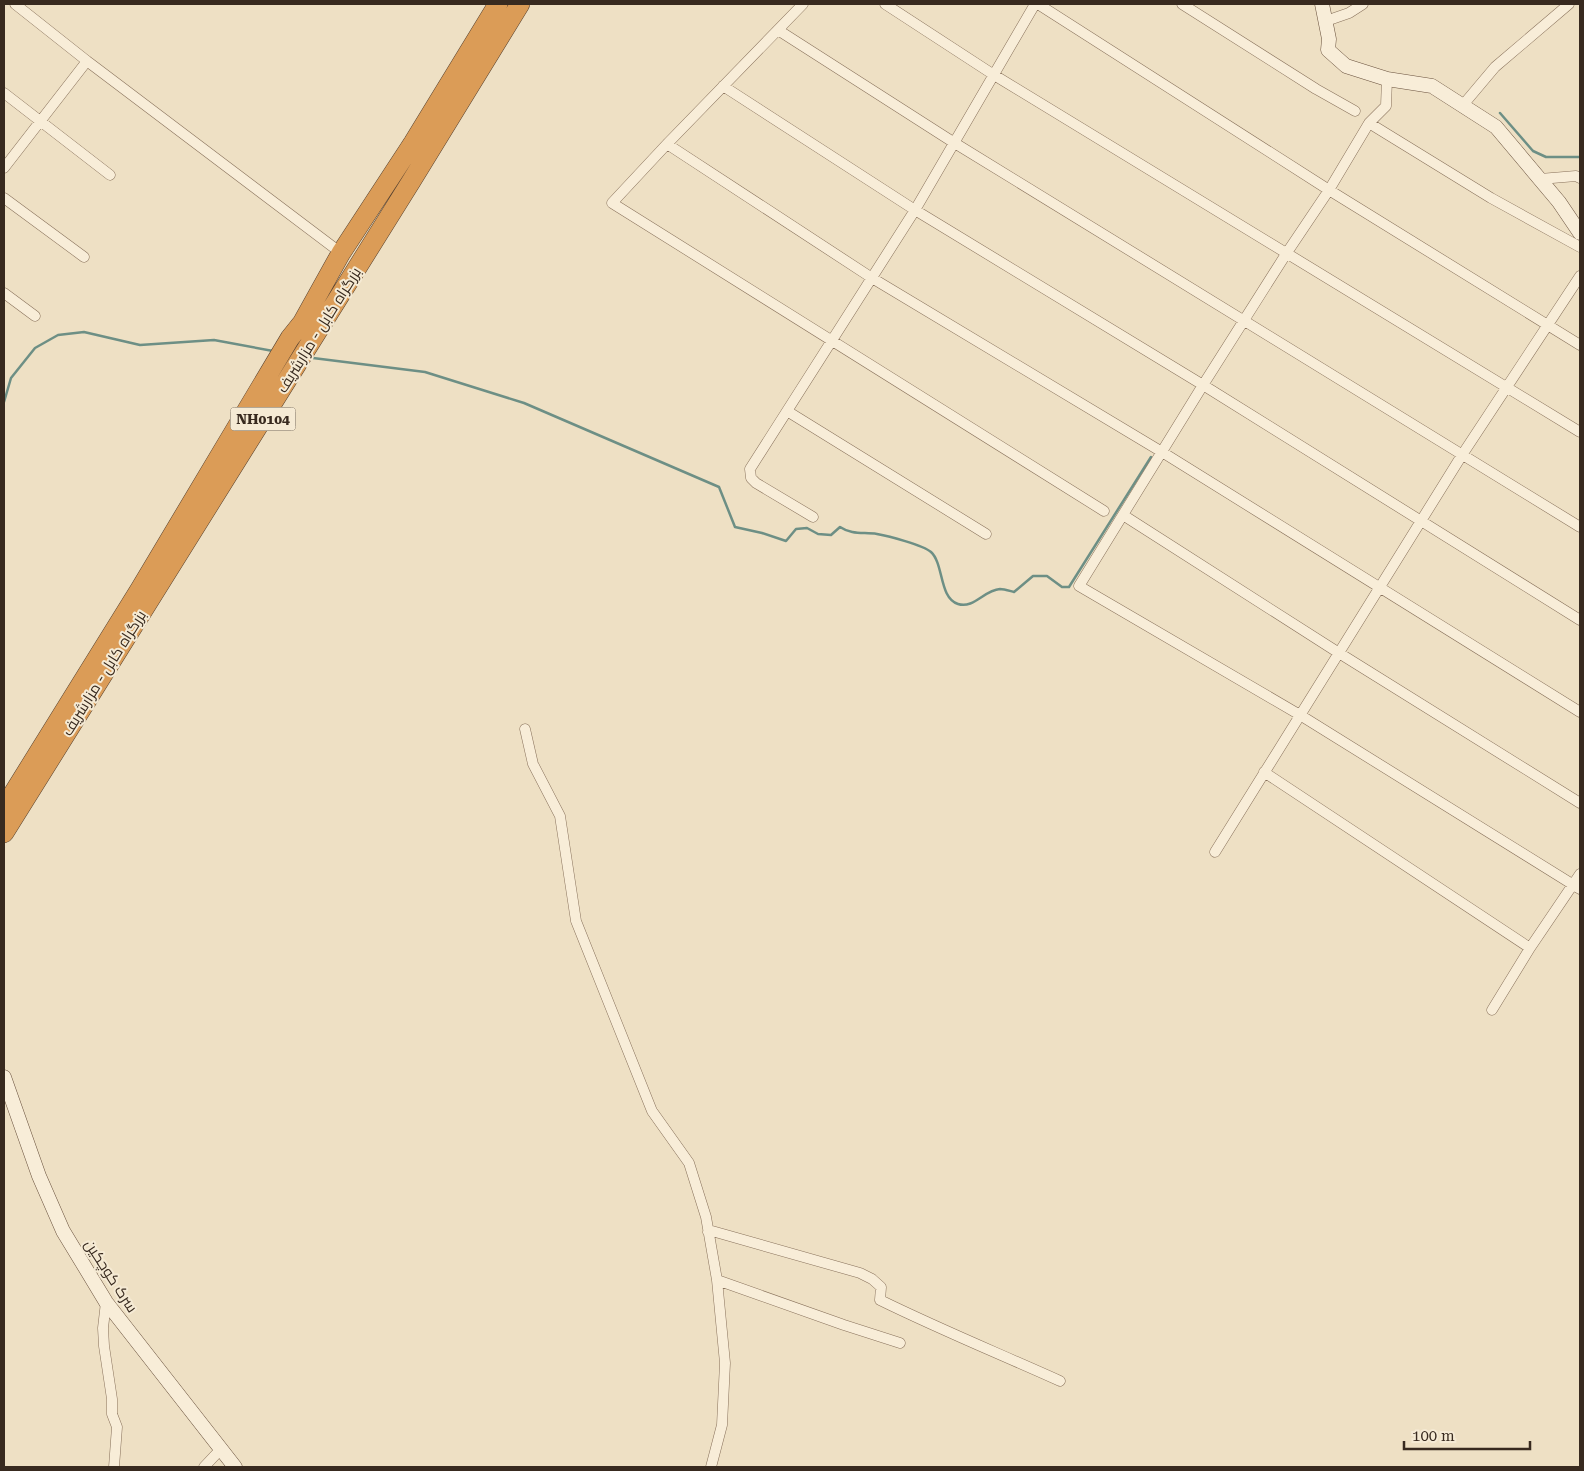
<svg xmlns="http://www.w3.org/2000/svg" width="1584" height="1471" font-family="'Roboto Serif',Cairo,serif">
<rect width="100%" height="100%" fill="#eee0c4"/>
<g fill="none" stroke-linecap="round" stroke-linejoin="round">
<!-- stream -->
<path stroke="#6d8f85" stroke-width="2.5" d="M1500 113 1533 151 1546 157H1580
M313 358 425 372 524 403 719 487 735 527 762 533 786 541 796 529 807 528 818 534 831 535 840 527C852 535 863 532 877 534 888 536 923 545 931 552 944 564 939 598 958 604 974 609 984 590 1000 589 1004 589 1010 591 1014 592L1033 576H1047L1062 587H1069L1151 457
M4 402 11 378 35 348 58 335 84 332 140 345 214 340 273 351"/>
<!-- street casing -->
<g stroke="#88715b" stroke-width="11">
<path id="street" d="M15 4 87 61 341 253
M803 4 667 144 612 203 1104 511
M885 4 994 75 1580 432
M1038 4 1329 190 1580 345
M1182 4 1316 89 1355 111
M1326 21 1349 13 1363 4
M778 30 953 142 1580 527
M1387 79 1386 106 1369 123 1329 190 1286 254 1203 385 1079 586 1300 715 1580 889
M723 86 915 210 1203 385 1580 620
M4 93 110 175
M1463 105 1495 67 1569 4
M1369 123 1491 198 1580 247
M667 144 872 278 1162 452 1580 712
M4 168 87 61
M1540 179 1576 176 1580 178
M4 198 84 257
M4 293 35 316
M787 411 986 534
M1123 515 1339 653 1580 803
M813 517 756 483 751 478 750 469 915 210 1035 4
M525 729 533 764 560 816 576 921 652 1111 689 1163 706 1217 717 1280 725 1363 722 1425 711 1467
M1264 772 1530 948
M1215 852 1462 455 1580 276
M1492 1010 1530 948 1580 874
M708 1232 712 1231 860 1273 872 1279 881 1287 880 1300C939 1329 1000 1354 1060 1381
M717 1280 844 1325 900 1343
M106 1302 103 1328 104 1346 112 1399V1414L117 1427 114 1467
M204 1467 220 1450"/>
</g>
<!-- secondary casing -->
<g stroke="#6a523e" stroke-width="15">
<path id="secondary" d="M1322 4 1329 39 1328 50 1346 66 1387 79 1432 86 1496 127 1559 202 1580 233
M4 1077 39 1176 63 1231 106 1302 235 1467"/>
</g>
<!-- highway casing -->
<g stroke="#56402f" stroke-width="20">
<path id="highway" d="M4 808 140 589 290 338 302 323 341 253 413 143 498 4
M4 833 412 180 520 4"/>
</g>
<!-- street -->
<use href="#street" stroke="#f8edd8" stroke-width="10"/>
<!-- secondary -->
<use href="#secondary" stroke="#f8edd8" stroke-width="14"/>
<!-- highway -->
<use href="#highway" stroke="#db9c57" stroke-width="19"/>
</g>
<g text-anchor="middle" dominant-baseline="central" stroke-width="4" stroke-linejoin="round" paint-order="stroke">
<!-- shield labels -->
<rect fill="#f5ead4" stroke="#716455" stroke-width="1" x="230.5" y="407.5" width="65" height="23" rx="4"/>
<g font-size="14" font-weight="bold" fill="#382a1f">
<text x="263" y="419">NH0104</text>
</g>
<!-- street labels -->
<g font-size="15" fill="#382a1f" stroke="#f5ead4">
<text transform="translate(319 330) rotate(-58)">بزرگراه کابل - مزارشریف</text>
<text transform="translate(104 673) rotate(-58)">بزرگراه کابل - مزارشریف</text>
<text transform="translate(111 1276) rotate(57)">سرک کوچکین</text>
</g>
</g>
<!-- border -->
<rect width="1584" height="1471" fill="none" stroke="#382a1f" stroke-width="10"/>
<!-- scale -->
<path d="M1404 1441v8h126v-8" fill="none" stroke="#382a1f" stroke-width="2.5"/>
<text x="1412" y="1441" font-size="15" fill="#382a1f" stroke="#f5ead4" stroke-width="4" paint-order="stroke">100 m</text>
</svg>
